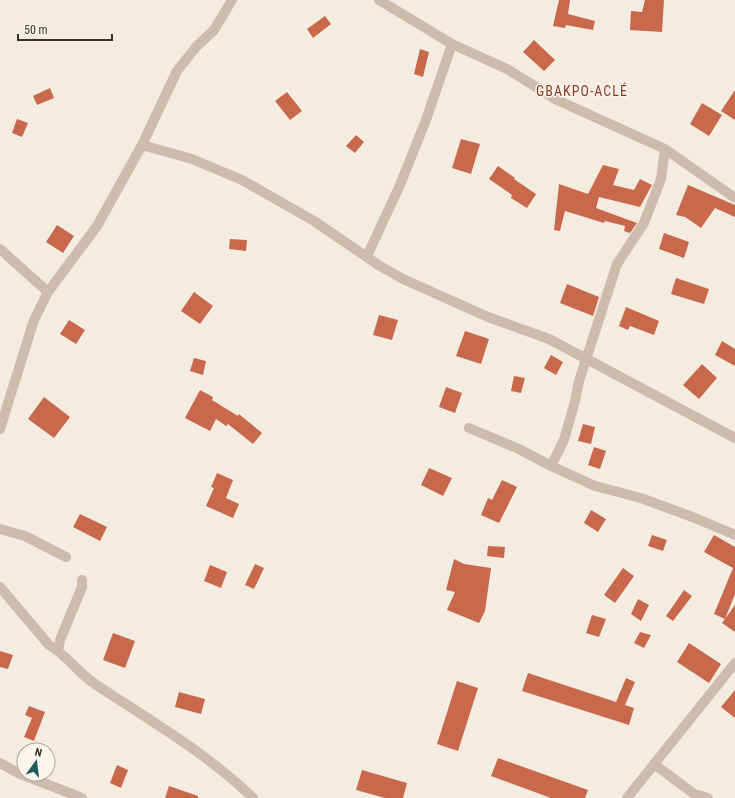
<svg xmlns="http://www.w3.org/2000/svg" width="735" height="798" font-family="'Roboto Condensed',sans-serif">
<rect width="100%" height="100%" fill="#f4ebe1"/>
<!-- building -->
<path fill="#c8694b" d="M559 0H570L568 14 595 21 593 30 566 25 565 28 553 26Z
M645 0H664L662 32 630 30 631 11 642 12Z
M325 16 331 24 313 38 307 29Z
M534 40 555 60 544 71 523 52Z
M420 49 429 52 423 77 414 74Z
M50 88 54 98 37 105 33 96Z
M735 90V120L721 111Z
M287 92 302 111 290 120 275 101Z
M702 103 722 115 709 136 690 124Z
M17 119 28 123 22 137 12 133Z
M356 135 364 142 355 153 346 146Z
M461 139 480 144 471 174 452 168Z
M603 165 619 169 613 185 634 190 640 179 652 185 640 207 599 197 596 208 637 223 630 233 624 231 625 226 605 221 604 223 565 211 560 231 554 230 559 184 588 194Z
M498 166 515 178 514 179 536 194 527 208 511 198 512 195 489 179Z
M688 185 735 205V217L715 208 701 228 685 217 676 215Z
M57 225 74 236 63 253 46 242Z
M664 233 689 242 684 258 659 249Z
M230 239 247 240 246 251 229 249Z
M676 278 709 289 704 304 671 294Z
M567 284 599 297 593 316 560 303Z
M194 292 213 306 200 324 181 311Z
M626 307 659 321 654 335 630 326 628 330 619 326Z
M379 315 398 320 392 340 373 335Z
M69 320 85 330 76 344 60 334Z
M465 331 489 339 481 364 456 356Z
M722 341 735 349V366L715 355Z
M551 355 563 362 556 375 544 368Z
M194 358 206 361 203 375 190 371Z
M702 364 717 378 699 399 683 385Z
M514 376 525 378 521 393 511 391Z
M446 387 462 393 455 413 439 407Z
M200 390 213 397 212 400 238 416 239 414 262 433 253 444 228 424 226 426 216 419 210 431 185 418Z
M44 397 70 417 54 438 28 419Z
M583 424 595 427 591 444 578 441Z
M594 447 606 451 600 469 588 465Z
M429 468 452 478 443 496 421 485Z
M217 473 233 480 226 498 239 504 233 518 206 506 214 488 211 487Z
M502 480 517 487 499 523 481 515 488 498 492 500Z
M591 510 606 519 598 532 584 523Z
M80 514 107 527 100 541 73 527Z
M652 535 667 540 663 551 648 546Z
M714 535 735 547V594L725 619 714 614 733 568 704 552Z
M488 546 505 547 504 558 487 556Z
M454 559 464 564 491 568 485 611 479 623 447 610 455 592 446 590Z
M255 564 264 568 254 589 245 585Z
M210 565 227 572 221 588 204 581Z
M623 568 634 576 615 603 604 595Z
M684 590 692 596 673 621 666 616Z
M638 599 649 605 641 621 631 614Z
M735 605V632L722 623Z
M592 615 606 619 599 637 586 633Z
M640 632 651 635 644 648 634 643Z
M113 633 135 641 125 668 103 660Z
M689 643 721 664 709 683 677 662Z
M0 651 13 655 8 669 0 667Z
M528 673 616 702 626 678 635 682 625 705 634 708 629 725 522 691Z
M457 681 478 688 458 751 437 744Z
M735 690V718L721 707Z
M179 692 205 699 201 714 175 707Z
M29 706 45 712 34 741 24 737 32 718 25 715Z
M498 758 588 790 585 798H551L491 776Z
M117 765 128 770 121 788 110 783Z
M362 770 407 783 403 798H385L356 790Z
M169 786 198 796V798H165Z"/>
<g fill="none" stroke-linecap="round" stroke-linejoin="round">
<!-- minor -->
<path stroke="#cdbbac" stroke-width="10" d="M379 0 452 44 507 69 557 100 665 149 735 198
M142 145 192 159 242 180 314 221 380 266 403 279 488 317 549 339 735 438
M0 249 48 292
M367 256 400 185 426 120 452 44
M469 428 519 449 551 466 595 486 641 498 695 518 735 535
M0 429 34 320 48 292 97 226 142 145 177 71 196 47 214 30 232 0
M551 466 564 440 575 401 579 381 617 264 644 223 661 179 665 149
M0 529 25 536 66 557
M0 587 49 645C67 655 78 673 95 684 149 720 207 753 253 798
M58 650 60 640 82 587V580
M0 763 18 773 82 798
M654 764 694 794 708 798"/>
<!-- tertiary -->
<path stroke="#cdbbac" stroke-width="10" d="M627 798 735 663"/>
</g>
<g text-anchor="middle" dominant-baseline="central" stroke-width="3" stroke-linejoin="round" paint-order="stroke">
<!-- quarter labels -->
<g font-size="14" letter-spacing="1" fill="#8c3b22" stroke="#fbf5ee">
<text x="582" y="91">GBAKPO-ACLÉ</text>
</g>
</g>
<!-- north arrow -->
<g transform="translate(36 762) rotate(14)"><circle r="19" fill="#fbf5ee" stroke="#aea6a0"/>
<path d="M0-3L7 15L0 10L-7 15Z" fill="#1f5a5e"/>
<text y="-6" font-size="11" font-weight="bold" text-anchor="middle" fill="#3b302b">N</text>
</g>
<!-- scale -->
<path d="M18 34v6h94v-6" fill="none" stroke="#3b302b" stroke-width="2"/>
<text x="24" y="34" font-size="12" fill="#3b302b" stroke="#fbf5ee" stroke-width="3" paint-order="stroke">50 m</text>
</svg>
